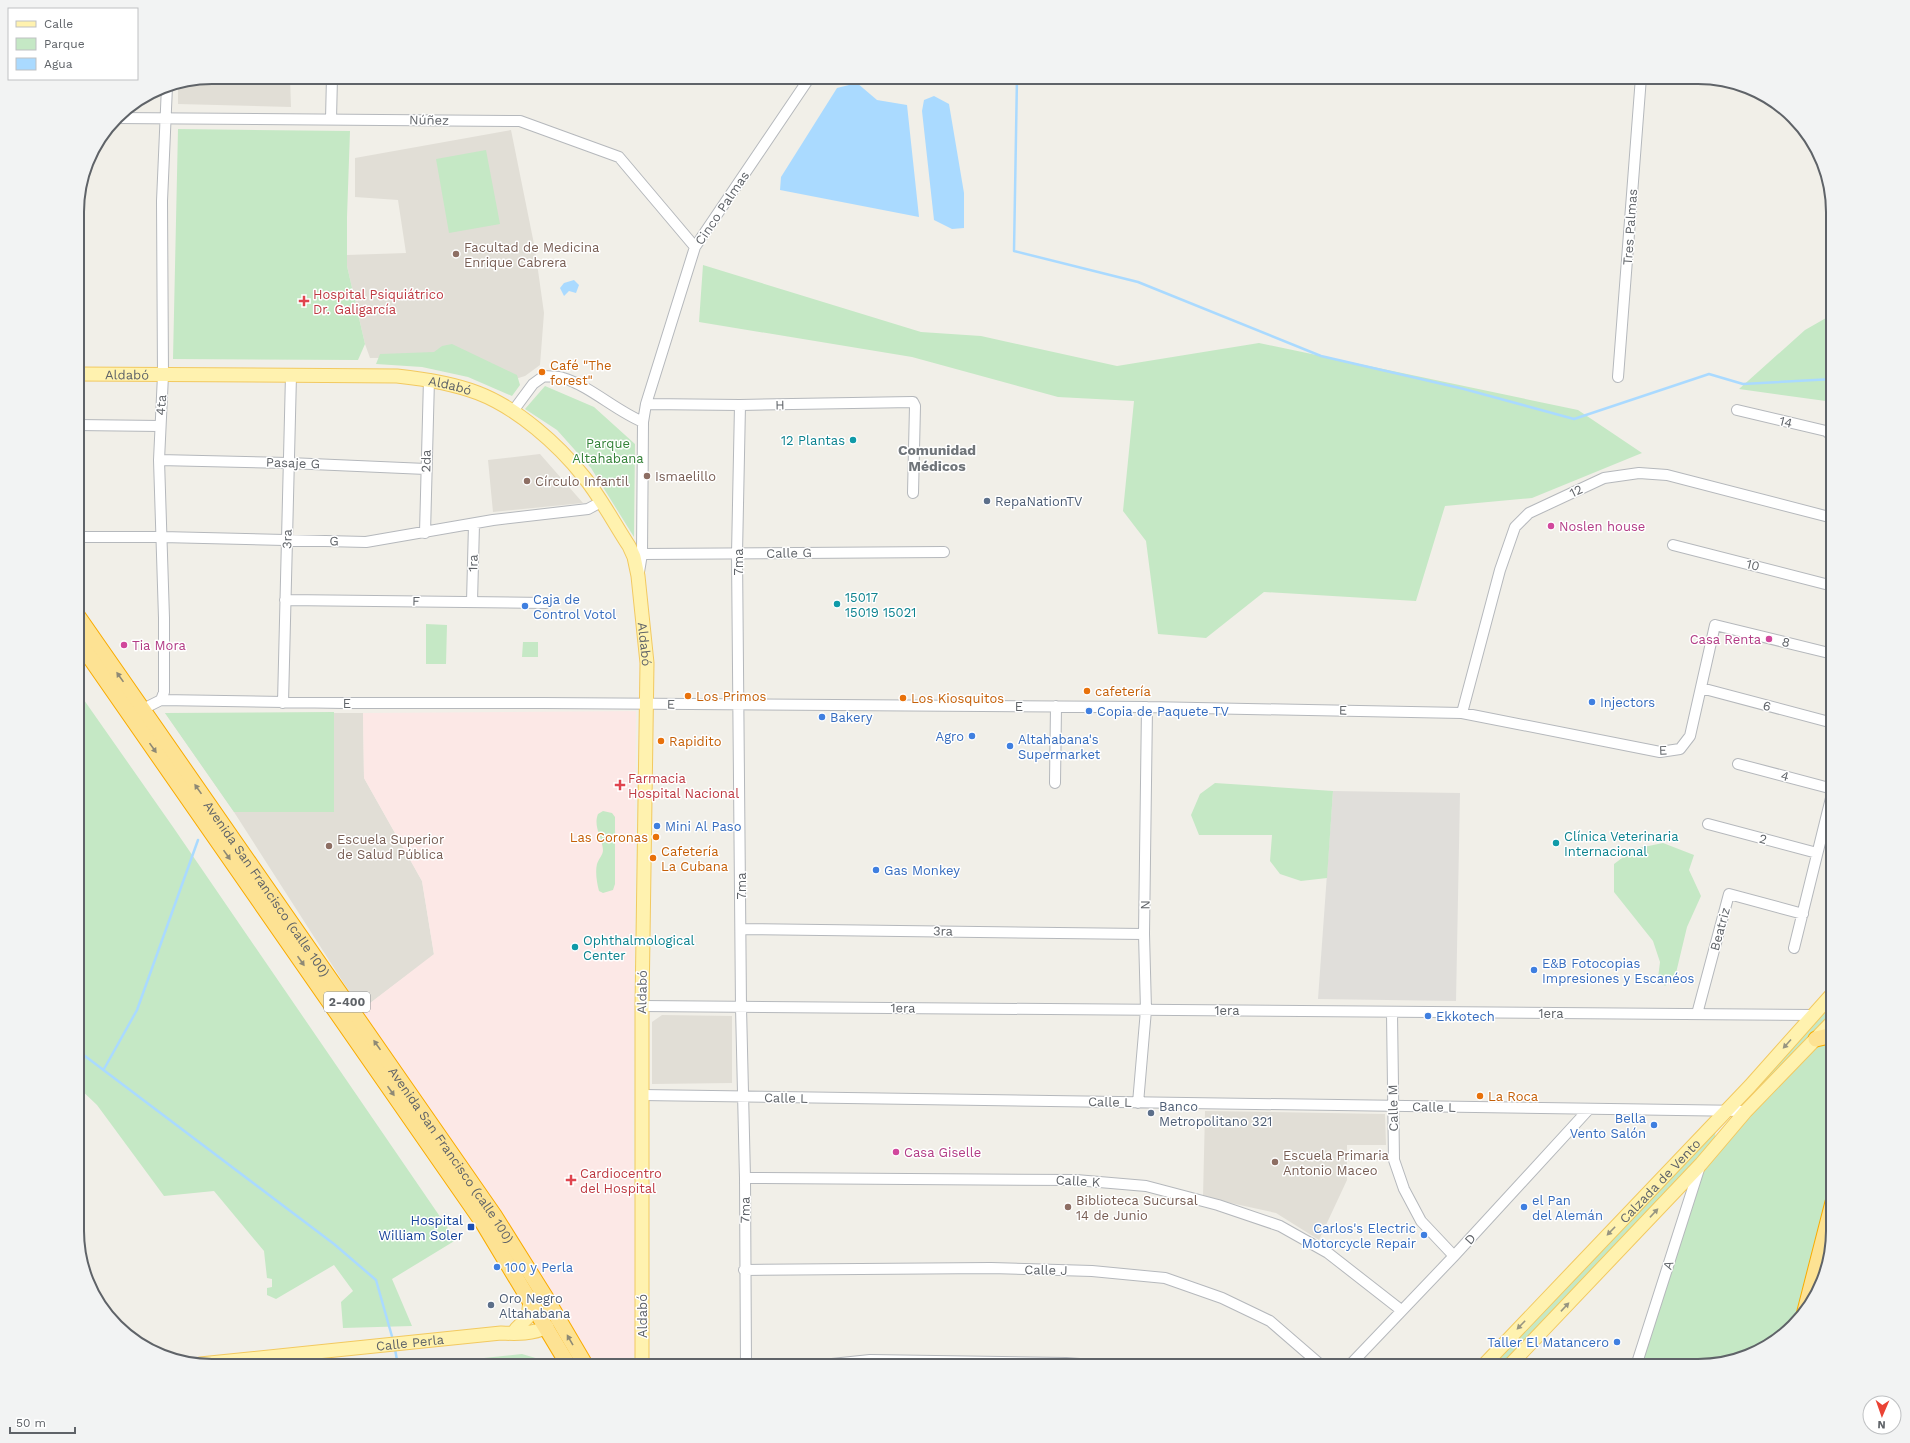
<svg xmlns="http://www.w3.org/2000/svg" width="1910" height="1443" font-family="'Work Sans',sans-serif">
<rect width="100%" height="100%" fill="#f1efe8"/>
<!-- industrial -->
<path fill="#e0deda" d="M1333 791 1460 793 1456 1001 1318 999Z"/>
<!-- education -->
<path fill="#e1ded6" d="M212 77H290L291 107 178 104V84Z
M511 130 535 249 544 313 540 365 525 376 512 380 461 357 370 358 365 344 347 266V255L406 253 398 200 355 197V158Z
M540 454 583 503 493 512 488 460Z
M165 713H363L364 778 422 881 434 955 361 1010 234 812Z
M662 1015 732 1016V1083L652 1084V1022Z
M1205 1111 1385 1114 1386 1145H1347V1180L1319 1240 1276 1213 1203 1197Z"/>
<!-- medical -->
<path fill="#fce8e6" d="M636 711 633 1131 635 1352 629 1366H591L416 1090 361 1010 434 954 422 881 364 778 363 713Z"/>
<!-- green -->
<path fill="#c5e8c5" d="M178 129 350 131 347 217V266L365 344 358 360 173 359Z
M486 150 500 224 449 233 436 159Z
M703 265 921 332 981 336 1117 366 1259 343 1578 410 1642 453 1532 498 1445 506 1416 601 1264 592 1206 638 1158 634 1146 541 1123 511 1134 401 1058 397 912 357 699 322Z
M1833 314V402L1739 389 1805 330Z
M452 344 517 375 520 385 512 396 468 377 422 367 376 364 380 354 434 352 442 346Z
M545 386 594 407 635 444 634 537 591 468 557 430 525 409Z
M426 624 447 625 446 664H426Z
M523 642H538V657H522Z
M77 690 173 827 456 1240 392 1279 412 1326 343 1328 341 1302 353 1291 334 1265 276 1299 267 1295V1288L272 1287V1279L267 1278 264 1251 214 1191 164 1196 97 1105 77 1086Z
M334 712V812H234L165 713Z
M1215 783 1333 791 1327 878 1301 881 1280 874 1270 861 1272 835H1199L1191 815 1200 794Z
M603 811 612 813 615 817V884L613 890 603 893 599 891C597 884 595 872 597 864 599 858 603 855 603 850 602 836 593 827 598 814Z
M1663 843 1694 855 1689 870 1701 896 1687 927 1676 973 1665 986 1658 978 1660 962 1653 941 1614 892V864L1634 849Z
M1833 998V1014L1756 1094 1750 1093Z
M1833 1035V1187L1796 1321 1758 1352 1698 1366H1636L1701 1164 1816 1039Z
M1716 1127 1715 1137 1710 1146 1503 1366H1487Z
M522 1354 549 1362 553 1366H408Z"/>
<!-- water -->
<path fill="#aadaff" d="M857 83 877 100 907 105 919 217 780 190 781 177 837 88Z
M934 96 949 104 964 193V228L952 229 934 220 922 111 924 100Z
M574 280 579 285 576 293 569 291 564 296 560 288 564 283Z"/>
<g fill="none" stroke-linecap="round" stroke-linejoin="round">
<!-- stream -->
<path stroke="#aadaff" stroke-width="2.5" d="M1017 77 1014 251 1138 282 1321 356 1464 389 1574 419 1709 374 1743 384 1833 379
M77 1050 334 1244 376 1280 393 1340
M104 1069 137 1010 198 840
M395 1349 398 1366"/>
<!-- minor casing -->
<g stroke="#b5b8bc" stroke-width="12">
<path id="minor" d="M115 118 520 121 619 157 695 247
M331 119 332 77
M1618 377 1641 77
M646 404 740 405 913 402 915 406 913 493
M740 405 737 554 741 1007 745 1178 746 1366
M1737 410 1826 431 1833 437
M513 411 533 384 544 376C550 377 557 376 563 378 590 386 616 411 643 422
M77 425 160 426
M159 460 289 463 426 469
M425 533 429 379
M77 537H162L366 542 493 520 588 509 601 502
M1673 545 1833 586
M636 556 642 554 944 552
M639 572 642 554 643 422 646 404 695 247 810 77
M285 600 546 603
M472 602 474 524
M1701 688 1833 723
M161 700 164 692V618L159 460 163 375 162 201 167 86
M283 703 291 375
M137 712 161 700 345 703H543L1147 707 1462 713 1660 752 1680 749 1690 736 1715 625 1833 654
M1462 713 1500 570 1515 527 1529 513 1604 478 1639 473 1667 475 1833 518
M1738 764 1833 789
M1055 783 1056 706
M1708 824 1817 853
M741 929 1144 934
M1794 948 1833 790
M642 1006 1813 1015
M1392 1013 1394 1160 1404 1189 1421 1221 1454 1256
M1697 1014 1729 894 1803 914
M642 1095 1746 1111
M1138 1103 1146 1010 1144 934 1147 707
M745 1178 1076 1180 1146 1186 1218 1205 1280 1226 1328 1253 1401 1310
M744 1270 991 1268 1092 1271 1165 1278 1222 1298 1270 1321 1322 1366
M813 1366 870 1360 1066 1363 1107 1366
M1349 1366 1454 1256 1589 1109
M1636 1366 1700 1166"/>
</g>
<!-- major casing -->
<g stroke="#f2c960" stroke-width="15">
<g id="major">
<path id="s1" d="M77 374 397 376C425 379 452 383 478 393 517 408 558 444 584 477 601 498 614 523 629 546L634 557 638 576 647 663 642 1006V1366"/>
<path d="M516 1329 528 1317 530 1301"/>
<path id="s2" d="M200 1364 501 1333C517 1334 533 1334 547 1327"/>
<path id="s3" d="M1483 1366 1750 1086 1833 993"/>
<path d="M1509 1366 1701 1164 1746 1111 1833 1021"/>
</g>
</g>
<!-- highway casing -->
<g stroke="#f9ab00" stroke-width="17">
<g id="highway">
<path id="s4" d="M77 615 494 1215 546 1298 586 1366"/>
<path d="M77 639 483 1223 569 1366"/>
<path d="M1816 1039 1833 1035"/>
<path d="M1804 1315 1833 1202"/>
</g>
</g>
<!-- minor -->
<use href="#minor" stroke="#fff" stroke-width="10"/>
<!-- major -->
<use href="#major" stroke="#fff2af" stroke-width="13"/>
<!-- highway -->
<use href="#highway" stroke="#fde293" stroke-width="15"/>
</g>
<!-- one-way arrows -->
<defs><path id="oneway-solid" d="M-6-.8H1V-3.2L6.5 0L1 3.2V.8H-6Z"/></defs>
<g fill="#8e8975">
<use href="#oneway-solid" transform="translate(120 677) rotate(-125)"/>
<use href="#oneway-solid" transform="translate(153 748) rotate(55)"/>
<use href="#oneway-solid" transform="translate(198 789) rotate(-125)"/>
<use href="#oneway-solid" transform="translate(227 855) rotate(55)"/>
<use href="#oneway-solid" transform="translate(301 961) rotate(55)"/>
<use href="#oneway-solid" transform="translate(377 1045) rotate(-125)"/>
<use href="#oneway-solid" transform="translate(391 1091) rotate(55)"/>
<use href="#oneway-solid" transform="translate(570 1340) rotate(-120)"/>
</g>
<g fill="#979581">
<use href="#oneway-solid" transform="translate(1787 1044) rotate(132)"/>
<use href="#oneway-solid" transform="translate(1654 1213) rotate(-47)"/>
<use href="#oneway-solid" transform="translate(1611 1231) rotate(134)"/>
<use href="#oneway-solid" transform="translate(1565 1307) rotate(-47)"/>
<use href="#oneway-solid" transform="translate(1521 1325) rotate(134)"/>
</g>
<!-- markers -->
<g fill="#8d6e63" stroke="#fff" stroke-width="1.5">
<circle cx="456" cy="254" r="4"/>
<circle cx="647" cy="476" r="4"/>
<circle cx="527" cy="481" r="4"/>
<circle cx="329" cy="846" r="4"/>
<circle cx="1275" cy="1162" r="4"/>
<circle cx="1068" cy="1207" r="4"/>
</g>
<g fill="#e0444e" stroke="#fff" stroke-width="1.5">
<path d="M302 295h4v4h4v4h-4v4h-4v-4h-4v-4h4z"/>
<path d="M618 779h4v4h4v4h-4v4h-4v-4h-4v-4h4z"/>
<path d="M569 1174h4v4h4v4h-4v4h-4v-4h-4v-4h4z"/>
</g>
<g fill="#e8710a" stroke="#fff" stroke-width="1.5">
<circle cx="542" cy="372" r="4"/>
<circle cx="1087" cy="691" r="4"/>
<circle cx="688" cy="696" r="4"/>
<circle cx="903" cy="698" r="4"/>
<circle cx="661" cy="741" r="4"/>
<circle cx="656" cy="837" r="4"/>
<circle cx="653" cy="858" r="4"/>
<circle cx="1480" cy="1096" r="4"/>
</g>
<g fill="#0f9aa8" stroke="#fff" stroke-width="1.5">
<circle cx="853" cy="440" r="4"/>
<circle cx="837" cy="604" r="4"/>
<circle cx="1556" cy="843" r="4"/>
<circle cx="575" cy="947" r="4"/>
</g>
<g fill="#5c6f8a" stroke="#fff" stroke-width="1.5">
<circle cx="987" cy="501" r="4"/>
<circle cx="1151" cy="1113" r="4"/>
<circle cx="491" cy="1305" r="4"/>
</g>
<g fill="#d1479c" stroke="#fff" stroke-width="1.5">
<circle cx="1551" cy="526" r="4"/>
<circle cx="1769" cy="639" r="4"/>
<circle cx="124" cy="645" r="4"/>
<circle cx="896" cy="1152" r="4"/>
</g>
<g fill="#3f7fe0" stroke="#fff" stroke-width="1.5">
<circle cx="525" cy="606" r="4"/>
<circle cx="1592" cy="702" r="4"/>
<circle cx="1089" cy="711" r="4"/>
<circle cx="822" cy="717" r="4"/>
<circle cx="972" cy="736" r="4"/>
<circle cx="1010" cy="746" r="4"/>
<circle cx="657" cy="826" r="4"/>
<circle cx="876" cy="870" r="4"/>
<circle cx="1534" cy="970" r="4"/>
<circle cx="1428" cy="1016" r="4"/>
<circle cx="1654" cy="1125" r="4"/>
<circle cx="1524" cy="1207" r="4"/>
<circle cx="1424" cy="1235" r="4"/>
<circle cx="497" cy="1267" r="4"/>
<circle cx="1617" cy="1342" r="4"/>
</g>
<rect fill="#1a4fb4" stroke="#fff" stroke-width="1.5" x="467" y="1223" width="8" height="8" rx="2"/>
<g text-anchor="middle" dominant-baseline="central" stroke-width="3" stroke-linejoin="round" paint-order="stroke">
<!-- shield labels -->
<rect fill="#fff" stroke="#8f9295" stroke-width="1" x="324" y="992" width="46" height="20" rx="3"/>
<g font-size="12" font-weight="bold" fill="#5f6368">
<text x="347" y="1002">2-400</text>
</g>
<!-- street labels -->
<g font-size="13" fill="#5f6368" stroke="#fff">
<text transform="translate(429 120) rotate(1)">Núñez</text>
<text transform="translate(722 208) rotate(-56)">Cinco Palmas</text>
<text transform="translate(1630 227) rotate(-86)">Tres Palmas</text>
<text stroke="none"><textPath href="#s1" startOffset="50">Aldabó</textPath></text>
<text stroke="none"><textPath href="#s1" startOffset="374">Aldabó</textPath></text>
<text transform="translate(161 405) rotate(-86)">4ta</text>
<text transform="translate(780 405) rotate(-1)">H</text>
<text transform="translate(1786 422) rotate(14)">14</text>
<text transform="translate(426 461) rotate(-89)">2da</text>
<text transform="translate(293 463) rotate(2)">Pasaje G</text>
<text transform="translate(1576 491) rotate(-25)">12</text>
<text transform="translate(287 539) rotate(-89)">3ra</text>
<text transform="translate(334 541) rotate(2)">G</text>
<text transform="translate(789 553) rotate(-1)">Calle G</text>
<text transform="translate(738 562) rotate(-90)">7ma</text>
<text transform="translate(473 563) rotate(-89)">1ra</text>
<text transform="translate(1753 565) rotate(14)">10</text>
<text transform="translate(416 601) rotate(1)">F</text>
<text transform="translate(1786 642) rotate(14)">8</text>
<text stroke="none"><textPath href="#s1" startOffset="722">Aldabó</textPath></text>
<text x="347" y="703">E</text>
<text transform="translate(671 704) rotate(1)">E</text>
<text x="1019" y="706">E</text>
<text transform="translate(1767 706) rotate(15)">6</text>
<text transform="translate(1343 710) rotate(1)">E</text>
<text transform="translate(1663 750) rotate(-2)">E</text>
<text transform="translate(1785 776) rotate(15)">4</text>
<text transform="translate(1763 839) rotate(15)">2</text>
<text transform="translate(741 886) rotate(-90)">7ma</text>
<text stroke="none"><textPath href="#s4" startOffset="333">Avenida San Francisco (calle 100)</textPath></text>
<text transform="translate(1145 905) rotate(-89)">N</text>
<text transform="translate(1720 929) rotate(-75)">Beatriz</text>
<text transform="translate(943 931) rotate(1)">3ra</text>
<text transform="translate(642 992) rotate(-89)">Aldabó</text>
<text transform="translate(903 1008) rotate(1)">1era</text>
<text x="1227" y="1010">1era</text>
<text x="1551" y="1013">1era</text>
<text transform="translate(786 1098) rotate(1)">Calle L</text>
<text transform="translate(1110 1102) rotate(1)">Calle L</text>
<text transform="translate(1434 1107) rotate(1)">Calle L</text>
<text transform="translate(1393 1108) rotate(-91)">Calle M</text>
<text stroke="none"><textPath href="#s4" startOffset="657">Avenida San Francisco (calle 100)</textPath></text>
<text stroke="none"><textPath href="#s3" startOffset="256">Calzada de Vento</textPath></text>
<text transform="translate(1078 1181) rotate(3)">Calle K</text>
<text transform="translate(745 1210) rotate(-89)">7ma</text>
<text transform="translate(1470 1239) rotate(-48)">D</text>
<text transform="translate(1668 1265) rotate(-72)">A</text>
<text transform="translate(1046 1270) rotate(1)">Calle J</text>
<text transform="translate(642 1316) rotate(-90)">Aldabó</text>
<text stroke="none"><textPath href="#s2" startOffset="211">Calle Perla</textPath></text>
</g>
<!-- education labels -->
<g font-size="13" fill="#785e54" stroke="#fff" text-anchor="start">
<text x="464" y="247">Facultad de Medicina<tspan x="464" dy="15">Enrique Cabrera</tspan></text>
<text x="655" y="476">Ismaelillo</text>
<text x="535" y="481">Círculo Infantil</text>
<text x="337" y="839">Escuela Superior<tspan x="337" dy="15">de Salud Pública</tspan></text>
<text x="1283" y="1155">Escuela Primaria<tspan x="1283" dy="15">Antonio Maceo</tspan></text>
<text x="1076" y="1200">Biblioteca Sucursal<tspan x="1076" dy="15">14 de Junio</tspan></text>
</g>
<!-- health labels -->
<g font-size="13" fill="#be3a42" stroke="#fff" text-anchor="start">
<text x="313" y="294">Hospital Psiquiátrico<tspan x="313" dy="15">Dr. Galigarcía</tspan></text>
<text x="628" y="778">Farmacia<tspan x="628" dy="15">Hospital Nacional</tspan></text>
<text x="580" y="1173">Cardiocentro<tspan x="580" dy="15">del Hospital</tspan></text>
</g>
<!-- food labels -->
<g font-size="13" fill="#c56008" stroke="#fff" text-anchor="start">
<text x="550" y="365">Café "The<tspan x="550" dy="15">forest"</tspan></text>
<text x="1095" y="691">cafetería</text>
<text x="696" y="696">Los Primos</text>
<text x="911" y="698">Los Kiosquitos</text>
<text x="669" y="741">Rapidito</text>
<text x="648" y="837" text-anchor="end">Las Coronas</text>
<text x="661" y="851">Cafetería<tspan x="661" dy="15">La Cubana</tspan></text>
<text x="1488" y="1096">La Roca</text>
</g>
<!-- culture labels -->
<g font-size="13" fill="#0d838f" stroke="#fff" text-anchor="start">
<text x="845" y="440" text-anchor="end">12 Plantas</text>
<text x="845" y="597">15017<tspan x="845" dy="15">15019 15021</tspan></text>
<text x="1564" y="836">Clínica Veterinaria<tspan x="1564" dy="15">Internacional</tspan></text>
<text x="583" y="940">Ophthalmological<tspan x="583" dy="15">Center</tspan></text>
</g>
<!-- park labels -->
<g font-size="13" fill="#348238" stroke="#fff">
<text x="608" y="443">Parque<tspan x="608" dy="15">Altahabana</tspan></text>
</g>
<!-- service labels -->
<g font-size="13" fill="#4e5e75" stroke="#fff" text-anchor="start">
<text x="995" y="501">RepaNationTV</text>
<text x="1159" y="1106">Banco<tspan x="1159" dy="15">Metropolitano 321</tspan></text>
<text x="499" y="1298">Oro Negro<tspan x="499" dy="15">Altahabana</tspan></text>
</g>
<!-- hotel labels -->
<g font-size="13" fill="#b23c85" stroke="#fff" text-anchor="start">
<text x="1559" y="526">Noslen house</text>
<text x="1761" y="639" text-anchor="end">Casa Renta</text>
<text x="132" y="645">Tia Mora</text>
<text x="904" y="1152">Casa Giselle</text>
</g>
<!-- shop labels -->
<g font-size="13" fill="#366cbe" stroke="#fff" text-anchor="start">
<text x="533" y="599">Caja de<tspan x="533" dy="15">Control Votol</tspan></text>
<text x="1600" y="702">Injectors</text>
<text x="1097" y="711">Copia de Paquete TV</text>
<text x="830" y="717">Bakery</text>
<text x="964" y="736" text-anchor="end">Agro</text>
<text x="1018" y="739">Altahabana's<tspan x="1018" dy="15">Supermarket</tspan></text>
<text x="665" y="826">Mini Al Paso</text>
<text x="884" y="870">Gas Monkey</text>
<text x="1542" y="963">E&amp;B Fotocopias<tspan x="1542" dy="15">Impresiones y Escanéos</tspan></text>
<text x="1436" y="1016">Ekkotech</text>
<text x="1646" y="1118" text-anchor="end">Bella<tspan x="1646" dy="15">Vento Salón</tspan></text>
<text x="1532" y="1200">el Pan<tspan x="1532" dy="15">del Alemán</tspan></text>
<text x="1416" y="1228" text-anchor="end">Carlos's Electric<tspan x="1416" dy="15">Motorcycle Repair</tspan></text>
<text x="505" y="1267">100 y Perla</text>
<text x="1609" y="1342" text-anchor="end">Taller El Matancero</text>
</g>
<!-- transit labels -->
<g font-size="13" fill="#164399" stroke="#fff" text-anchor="end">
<text x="463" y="1220">Hospital<tspan x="463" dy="15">William Soler</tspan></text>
</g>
<!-- neighbourhood labels -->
<g font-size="14" font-weight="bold" fill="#70757a" stroke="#fff">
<text x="937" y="450">Comunidad<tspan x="937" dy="16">Médicos</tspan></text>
</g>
</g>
<!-- crop -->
<path d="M0 0H1910V1443H0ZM212 84H1698A128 128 0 0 1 1826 212V1231A128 128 0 0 1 1698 1359H212A128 128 0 0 1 84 1231V212A128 128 0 0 1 212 84Z" fill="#f2f3f3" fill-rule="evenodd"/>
<path fill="none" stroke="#5f6368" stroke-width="2" d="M212 84H1698A128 128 0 0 1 1826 212V1231A128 128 0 0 1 1698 1359H212A128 128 0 0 1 84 1231V212A128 128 0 0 1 212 84Z"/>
<!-- legend -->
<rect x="8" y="8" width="130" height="72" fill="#ffffff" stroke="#bfc1c3"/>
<rect x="16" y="21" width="20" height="6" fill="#fff2af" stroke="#bfc1c3"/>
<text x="44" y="28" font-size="12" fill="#5f6368">Calle</text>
<rect x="16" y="38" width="20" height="12" fill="#c5e8c5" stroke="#bfc1c3"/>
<text x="44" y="48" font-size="12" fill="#5f6368">Parque</text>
<rect x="16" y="58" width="20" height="12" fill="#aadaff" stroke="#bfc1c3"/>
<text x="44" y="68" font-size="12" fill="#5f6368">Agua</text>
<!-- north arrow -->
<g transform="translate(1882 1415) rotate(182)"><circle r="19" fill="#ffffff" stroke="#bfc1c3"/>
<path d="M0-3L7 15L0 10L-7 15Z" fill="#ea4335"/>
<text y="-6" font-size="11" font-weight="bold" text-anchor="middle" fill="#5f6368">N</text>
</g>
<!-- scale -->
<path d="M10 1427v6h65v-6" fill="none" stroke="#5f6368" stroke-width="2"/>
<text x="16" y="1427" font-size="12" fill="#5f6368" stroke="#ffffff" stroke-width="3" paint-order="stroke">50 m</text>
</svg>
